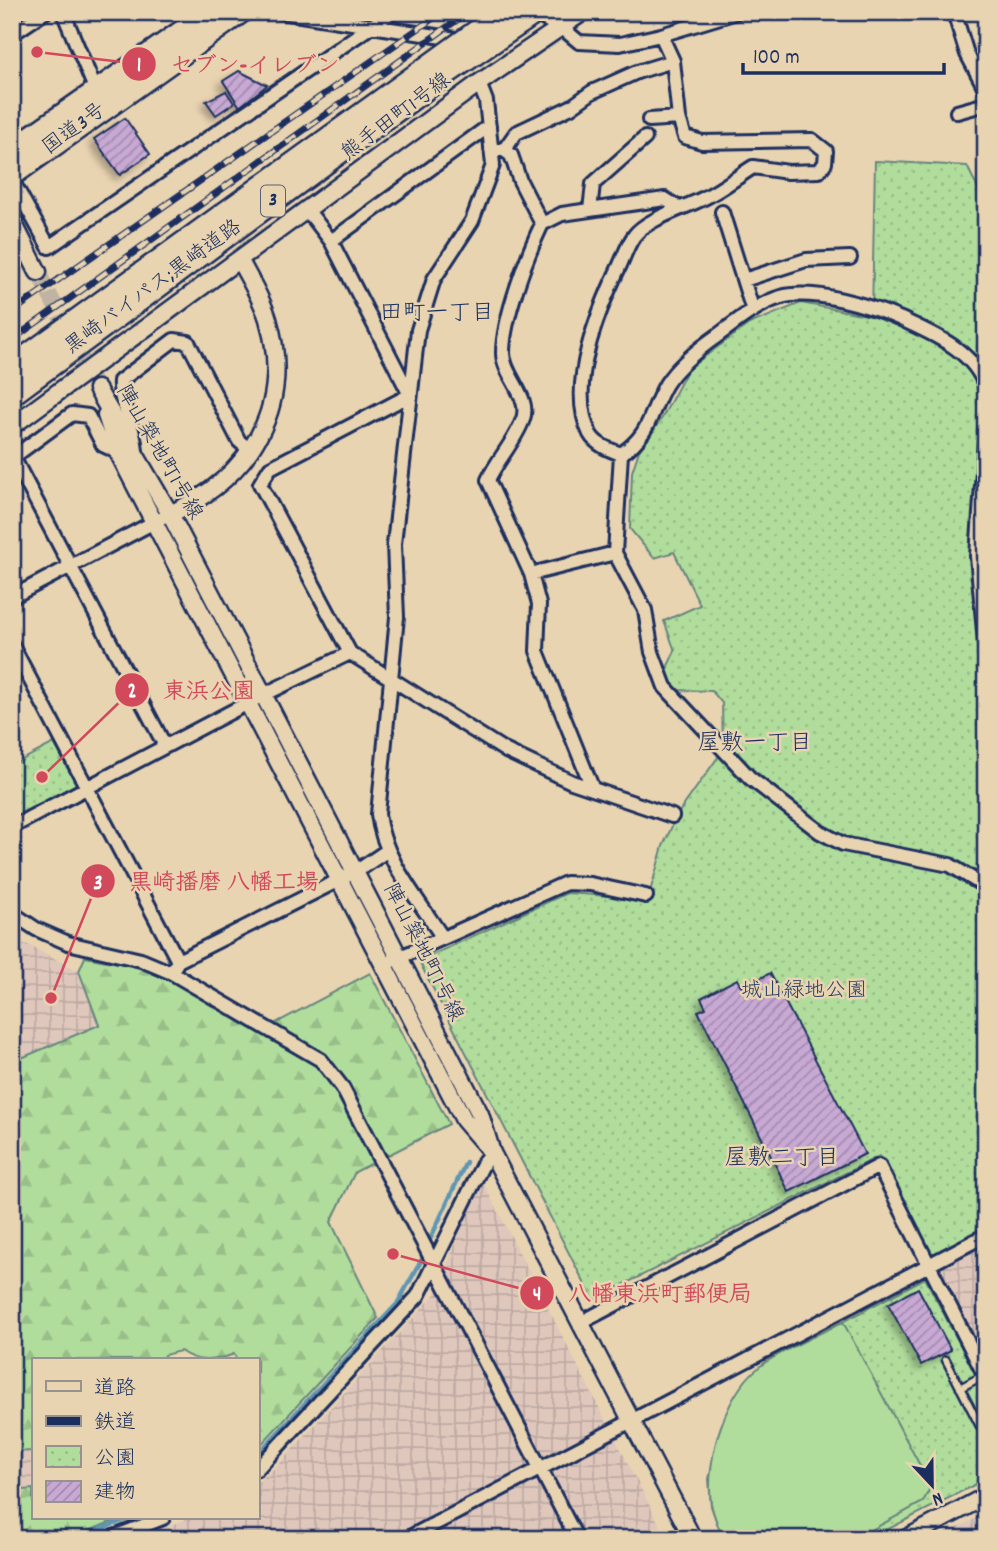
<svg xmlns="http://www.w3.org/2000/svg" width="998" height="1551" font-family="Dekko,'Klee One',sans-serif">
<defs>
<pattern id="industrial-grid" width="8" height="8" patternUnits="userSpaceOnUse" patternTransform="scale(1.75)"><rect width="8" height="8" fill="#dfc7bc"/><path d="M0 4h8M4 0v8" fill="none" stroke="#bfaba4"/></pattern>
<pattern id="forest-firs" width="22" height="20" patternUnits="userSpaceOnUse" patternTransform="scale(1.75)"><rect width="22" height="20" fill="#b1dd9c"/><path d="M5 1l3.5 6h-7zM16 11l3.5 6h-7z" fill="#98be89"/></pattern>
<pattern id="park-dots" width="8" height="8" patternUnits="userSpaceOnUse" patternTransform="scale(1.75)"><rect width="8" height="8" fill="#b1dd9c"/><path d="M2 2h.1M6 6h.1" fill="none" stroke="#98be89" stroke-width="1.8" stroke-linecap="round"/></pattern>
<pattern id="building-hatch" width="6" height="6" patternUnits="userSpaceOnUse" patternTransform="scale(1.75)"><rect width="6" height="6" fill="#c8a9d4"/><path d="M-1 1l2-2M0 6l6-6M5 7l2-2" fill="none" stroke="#a28aaf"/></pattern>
<filter id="shadow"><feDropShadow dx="-5" dy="5" stdDeviation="3.5" flood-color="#0004"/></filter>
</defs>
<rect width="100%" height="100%" fill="#e9d4b2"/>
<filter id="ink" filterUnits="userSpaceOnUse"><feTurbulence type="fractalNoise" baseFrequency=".0143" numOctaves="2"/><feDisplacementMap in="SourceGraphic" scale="14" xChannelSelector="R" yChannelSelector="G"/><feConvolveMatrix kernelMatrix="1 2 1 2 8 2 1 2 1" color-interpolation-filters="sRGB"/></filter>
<g filter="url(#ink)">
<!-- industrial -->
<path fill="url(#industrial-grid)" d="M12 937 79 971 99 1025 12 1062Z
M484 1184 667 1539H136L189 1518H257V1483L278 1465 435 1294 479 1186Z
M986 1244V1361L938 1269Z
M33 1451V1489L12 1491V1452Z
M986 1513V1539H936Z"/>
<!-- forest -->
<path fill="url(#forest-firs)" stroke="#66867d" stroke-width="2" d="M85 957 140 967 169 980 259 1032 370 973 449 1124 355 1172 331 1222 378 1318 257 1449V1360H237L234 1354C214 1362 198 1363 180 1351L164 1355 161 1360H33V1451L12 1452V1062L99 1025 79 971Z
M33 1489V1518H121L88 1531 81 1539H12V1491Z"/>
<!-- park -->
<path fill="url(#park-dots)" stroke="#66867d" stroke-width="2" d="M875 161 967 166 986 205V1228L936 1254 928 1252 879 1156 593 1300 419 961 567 893 648 899 663 846 677 815 723 750 722 703 712 691 675 690 666 670 675 651 664 621 700 605 674 552 654 558 630 529 632 472 639 451 662 418 688 369 749 324 801 303 872 316Z
M54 743 79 789 12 823V765Z
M925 1278 986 1394V1479L869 1539H723L711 1506 709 1479 720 1431 734 1398 763 1364Z"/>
<!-- pitch -->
<path fill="#b1dd9c" stroke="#66867d" stroke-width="2" d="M843 1322 931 1486 923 1502 855 1539H723C719 1527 713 1515 711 1503 705 1458 726 1388 766 1362 790 1347 817 1335 843 1322Z"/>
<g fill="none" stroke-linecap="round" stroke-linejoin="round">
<!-- stream -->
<path stroke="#5f96b2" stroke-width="4.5" d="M428 1244 466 1162
M257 1455 397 1304 426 1252
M85 1539 90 1533 130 1518"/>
</g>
<!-- building -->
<path fill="url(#building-hatch)" stroke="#1b2f5e" stroke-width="2" filter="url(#shadow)" d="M239 71 267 85 240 107 223 81Z
M226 91 234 103 216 115 206 101Z
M125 118 150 154 120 175 94 139Z
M770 973 865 1154 789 1192 698 1011 706 1008 701 998 737 979 742 988Z
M918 1288 951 1350 921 1365 888 1304Z"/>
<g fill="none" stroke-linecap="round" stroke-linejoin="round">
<!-- tertiary-tunnel -->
<path stroke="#c0b3a1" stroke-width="16" stroke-dasharray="16 8" stroke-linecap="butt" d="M38 272 97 389"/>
<!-- service casing -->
<g stroke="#1b2f5e" stroke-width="11">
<path id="service" d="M946 1360 986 1438
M960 1388 984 1375"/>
</g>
<!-- minor casing -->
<g stroke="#1b2f5e" stroke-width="18">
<path id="minor" d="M63 12 96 91
M281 12 462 40
M530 12 561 27 579 42 620 44 661 35 737 12
M954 12 967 54 986 90
M12 34 45 12
M957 112 986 104
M649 120 679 118
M491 150H504L511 155 520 181 542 224C527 255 503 319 503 353 503 375 531 397 523 419 516 440 497 460 488 480L531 574 539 604 537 651 592 787
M504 150 516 133 571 107 592 92 637 72 673 61
M12 180 49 247 392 12
M590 210 593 184 645 138
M308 211 331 241 410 395 270 468 260 484 350 653 506 751 572 782 672 816
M722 212 753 311
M542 224 562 214 665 199 679 208
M331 241 489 126
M744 280 806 260 850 258
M986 427 977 556 986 653
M136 451C135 426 118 401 120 381L174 340 188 342 239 441 251 451
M621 454C610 450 596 445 590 434 566 386 599 309 620 265 624 256 628 244 634 236 646 219 685 208 704 198 721 190 737 177 753 167L788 172 819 171 825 163 826 151 812 140 702 142 685 137 679 118 673 61 661 35
M621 454 615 553 645 610 652 652 665 687 750 778 820 832 843 844 950 865 986 887
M621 454C652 433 649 413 666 384 677 367 700 348 717 336 736 322 757 304 781 297 813 288 871 306 901 319 933 334 974 350 986 388
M13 457 165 746
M12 458 72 414 88 416 103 445 118 452
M531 574 615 553
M12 597 160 519
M12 645 178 961
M12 827 263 695 350 653
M12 913 36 929 68 943 141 960 172 973 321 1060 342 1087 577 1539
M442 937C419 900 383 859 378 814L397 617 394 544 418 330 434 279 472 221 493 165 486 101 479 83
M385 964 566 883 590 884 646 896
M175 966 178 961 357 871 388 850
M580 1323 879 1166 986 1378
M257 1469 418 1296 485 1160 492 1153
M109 1539 163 1518
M406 1539 986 1235"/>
</g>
<!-- tertiary casing -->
<g stroke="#1b2f5e" stroke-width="21">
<path id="tertiary" d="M12 220 38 272
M97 389 170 514 480 1114 492 1153 693 1539
M106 415 118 452 154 522 464 1120 488 1148
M12 426 479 83 583 12
M170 514C250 477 294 408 268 319 262 299 250 280 240 261
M905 1539 986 1496"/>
</g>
<!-- trunk casing -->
<g stroke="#1b2f5e" stroke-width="26">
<path id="trunk" d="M12 150 210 12
M12 175 241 12"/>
</g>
<!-- service -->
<use href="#service" stroke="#e9d4b2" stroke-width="6"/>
<!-- minor -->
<use href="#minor" stroke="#e9d4b2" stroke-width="12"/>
<!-- tertiary -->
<use href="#tertiary" stroke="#e9d4b2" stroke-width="16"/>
<!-- trunk -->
<use href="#trunk" stroke="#e9d4b2" stroke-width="21"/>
<!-- rail casing -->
<g stroke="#1b2f5e" stroke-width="7">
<path id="rail" d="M12 312 442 12
M12 340 468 12"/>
</g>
<!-- rail -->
<use href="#rail" stroke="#e9d4b2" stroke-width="4.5" stroke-dasharray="13" stroke-linecap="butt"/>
<!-- motorway-bridge casing -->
<g stroke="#1b2f5e" stroke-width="28" stroke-linecap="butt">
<path id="motorway-bridge" d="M12 368 505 12
M12 393 447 72 535 12"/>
</g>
<!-- motorway-bridge -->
<use href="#motorway-bridge" stroke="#e9d4b2" stroke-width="23"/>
</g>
</g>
<g text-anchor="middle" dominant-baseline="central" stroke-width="5" stroke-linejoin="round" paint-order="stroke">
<!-- shield labels -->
<rect fill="#e9d4b2" stroke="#596077" stroke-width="2" x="261" y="185.5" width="24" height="31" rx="5"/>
<g font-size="19" font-weight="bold" fill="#1b2f5e">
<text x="273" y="201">3</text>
</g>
<!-- street labels -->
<g font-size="21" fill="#1b2f5e" stroke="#e9d4b2">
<text transform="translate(397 118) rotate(-37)">熊手田町1号線</text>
<text transform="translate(75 130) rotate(-36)">国道3号</text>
<text transform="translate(154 288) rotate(-36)">黒崎バイパス;黒崎道路</text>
<text transform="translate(158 453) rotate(60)">陣山築地町1号線</text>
<text transform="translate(422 953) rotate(63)">陣山築地町1号線</text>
</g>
<!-- park labels -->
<g font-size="21" fill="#2a4064" stroke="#e9d4b2">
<text x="804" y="992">城山緑地公園</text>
</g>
<!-- neighbourhood labels -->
<g font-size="23" fill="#1b2f5e" stroke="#e9d4b2">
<text x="437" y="314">田町一丁目</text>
<text x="755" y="744">屋敷一丁目</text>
<text x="782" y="1159">屋敷二丁目</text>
</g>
</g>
<!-- callouts -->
<path fill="none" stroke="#d1495b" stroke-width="2.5" d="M37 52L139 64M42 777L132 690M51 998L98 881M393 1254L537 1293"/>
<g fill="#d1495b" stroke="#e9d4b2" stroke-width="2.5">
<circle cx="37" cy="52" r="7"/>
<circle cx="42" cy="777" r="7"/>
<circle cx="51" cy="998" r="7"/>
<circle cx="393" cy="1254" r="7"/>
<circle cx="139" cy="64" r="18"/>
<circle cx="132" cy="690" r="18"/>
<circle cx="98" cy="881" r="18"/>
<circle cx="537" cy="1293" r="18"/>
</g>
<g font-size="21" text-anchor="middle" font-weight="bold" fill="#fff">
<text x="139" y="71">1</text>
<text x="132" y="697">2</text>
<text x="98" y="889">3</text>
<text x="537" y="1300">4</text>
</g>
<g font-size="23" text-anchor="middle" font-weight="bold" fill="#d1495b" stroke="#e9d4b2" stroke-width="5" stroke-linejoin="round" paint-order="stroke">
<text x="255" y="72">セブン-イレブン</text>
<text x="209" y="698">東浜公園</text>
<text x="224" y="889">黒崎播磨 八幡工場</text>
<text x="660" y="1301">八幡東浜町郵便局</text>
</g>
<!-- margin -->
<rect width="998" height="1551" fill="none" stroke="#e9d4b2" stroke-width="42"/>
<rect x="21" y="21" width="956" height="1509" fill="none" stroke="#1b2f5e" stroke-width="2.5" filter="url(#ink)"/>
<!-- legend -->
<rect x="32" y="1358" width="228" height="161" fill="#e9d4b2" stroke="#979290" stroke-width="2"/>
<rect x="46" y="1381" width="35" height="10" fill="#e9d4b2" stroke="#979290" stroke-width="2"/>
<text x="94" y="1394" font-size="21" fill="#1b2f5e">道路</text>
<rect x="46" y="1416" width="35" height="10" fill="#1b2f5e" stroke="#979290" stroke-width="2"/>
<text x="94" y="1428" font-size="21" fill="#1b2f5e">鉄道</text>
<rect x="46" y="1446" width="35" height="21" fill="url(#park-dots)" stroke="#979290" stroke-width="2"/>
<text x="94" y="1464" font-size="21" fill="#1b2f5e">公園</text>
<rect x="46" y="1481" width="35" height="21" fill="url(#building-hatch)" stroke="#979290" stroke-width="2"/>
<text x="94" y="1498" font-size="21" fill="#1b2f5e">建物</text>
<!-- north arrow -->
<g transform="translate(932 1485) rotate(158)" stroke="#e9d4b2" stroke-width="5" paint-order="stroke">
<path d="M0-5L12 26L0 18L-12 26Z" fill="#1b2f5e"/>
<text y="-10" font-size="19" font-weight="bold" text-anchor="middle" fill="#1b2f5e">N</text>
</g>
<!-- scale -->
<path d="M743 63v10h201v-10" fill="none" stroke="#1b2f5e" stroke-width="3.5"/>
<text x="753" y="63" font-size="21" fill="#1b2f5e" stroke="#e9d4b2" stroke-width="5" paint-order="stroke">100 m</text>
</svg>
